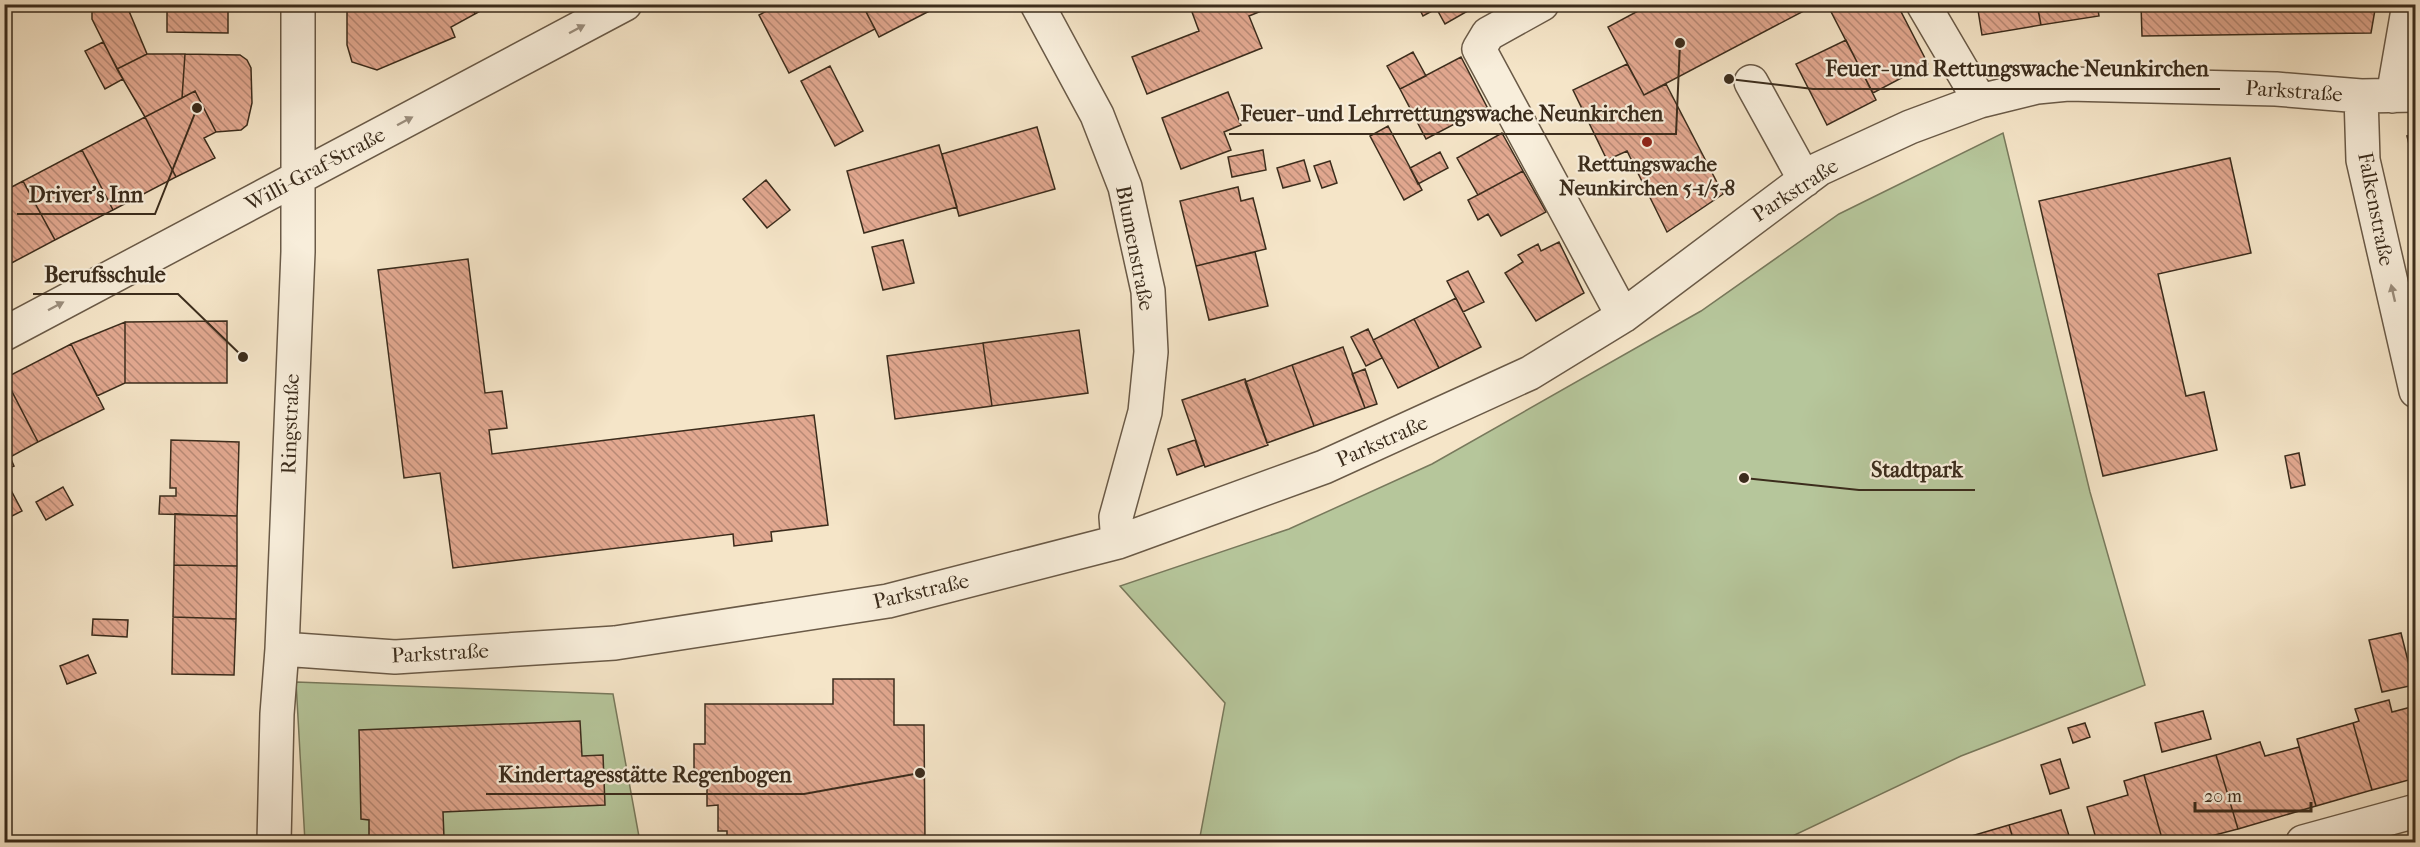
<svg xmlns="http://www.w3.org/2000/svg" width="2420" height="847" font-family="'IM FELL French Canon',serif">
<defs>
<pattern id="building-back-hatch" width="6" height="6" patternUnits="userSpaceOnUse" patternTransform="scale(1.5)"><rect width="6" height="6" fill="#e2a890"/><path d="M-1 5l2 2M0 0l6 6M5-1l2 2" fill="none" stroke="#b88975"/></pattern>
</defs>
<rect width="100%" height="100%" fill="#f5e5c8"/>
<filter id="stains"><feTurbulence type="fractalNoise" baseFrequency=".00333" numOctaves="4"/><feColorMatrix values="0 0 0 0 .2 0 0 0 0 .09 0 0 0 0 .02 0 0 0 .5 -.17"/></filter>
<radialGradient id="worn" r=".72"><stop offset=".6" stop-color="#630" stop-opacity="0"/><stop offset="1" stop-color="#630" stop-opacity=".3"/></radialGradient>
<!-- green -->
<path fill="#b6c69b" stroke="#78795c" stroke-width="1.5" d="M2003 133 2090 492 2145 685 1961 756 1780 842H1199L1225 703 1120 586 1289 529 1432 464 1701 311 1839 214Z
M296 682 613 694 640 842H305Z"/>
<!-- building -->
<path fill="url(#building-back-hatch)" stroke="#3b2c1c" stroke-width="1.5" d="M92 4H126L147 54 117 69 92 19Z
M167 4H228V33L167 32Z
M347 4H470L475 14 451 27 455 37 377 70 352 62 347 45Z
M470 4H493L475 14Z
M780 4H862L875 29 789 73 759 15Z
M862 4H943L879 37Z
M1189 4H1279L1249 16 1262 48 1147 94 1132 57 1199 31Z
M1417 4H1434L1436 9 1423 16Z
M1434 4H1480L1445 24Z
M1651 4H1817L1644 95 1608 27Z
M1827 4H1897L1928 64 1873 93Z
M1977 4H2037L2041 25 1982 35Z
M2037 4H2097L2099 16 2041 25Z
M2141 4H2376L2371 33 2142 36Z
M1846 40 1876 100 1827 125 1796 64Z
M103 42 123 79 105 89 85 51Z
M1413 52 1426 76 1400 89 1387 66Z
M147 54H185L182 98 145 117 117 69Z
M185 54 240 55 247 60 251 68 252 103 247 125 241 130 216 132 195 91 182 98Z
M1461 57 1487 107 1426 139 1400 89Z
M1627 64 1644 95 1666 84 1723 194 1667 232 1627 151 1607 160 1573 90Z
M830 66 863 131 835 146 801 81Z
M195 91 216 132 204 138 215 158 176 177 145 117Z
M1228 92 1241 125 1224 132 1231 150 1181 169 1162 118Z
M145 117 176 177 113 210 82 150Z
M1388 126 1422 190 1404 200 1370 136Z
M1037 127 1055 189 959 216 942 154Z
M1502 133 1523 171 1478 195 1457 158Z
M2416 135V174L2407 136Z
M939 145 957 207 864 233 847 171Z
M82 150 113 210 55 240 23 181Z
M1263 150 1266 170 1232 177 1228 157Z
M1440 152 1448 168 1418 184 1410 168Z
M2230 158 2251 253 2158 274 2186 396 2204 392 2217 450 2103 476 2039 201Z
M1304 160 1310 181 1283 188 1277 168Z
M1330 161 1337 183 1322 188 1314 166Z
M1523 171 1546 212 1501 236 1488 214 1478 220 1468 200Z
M766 180 790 210 767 228 743 199Z
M23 181 55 240 4 267V191Z
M1238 187 1241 201 1253 198 1266 249 1196 266 1180 201Z
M903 240 914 283 883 290 872 247Z
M1559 242 1584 293 1536 321 1505 273 1523 262 1518 255 1538 244 1541 251Z
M1255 252 1268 306 1209 320 1196 266Z
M468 259 485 393 502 391 507 428 489 430 492 454 814 415 828 525 771 532 772 541 734 546 733 534 453 568 440 473 404 478 378 270Z
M1468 271 1484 302 1463 312 1447 281Z
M1456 298 1481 347 1439 368 1414 319Z
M1414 319 1439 368 1398 388 1373 340Z
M227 321V383H125V322Z
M125 322V383L97 396 71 344Z
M1368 329 1382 358 1366 366 1351 337Z
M1079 330 1088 393 992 406 983 343Z
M983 343 992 406 895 419 887 356Z
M71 344 104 409 38 442 5 378Z
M1343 347 1365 408 1314 426 1292 365Z
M1292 365 1314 426 1267 443 1245 382Z
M1365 369 1377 404 1365 408 1352 374Z
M5 378 38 442 10 457 14 466 4 470Z
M1245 379 1268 445 1205 467 1182 400Z
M171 440 239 442 237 516 159 514 160 496H176V488H170Z
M1195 440 1204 465 1177 475 1168 449Z
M2299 453 2305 485 2291 488 2285 456Z
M4 477 22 511 4 520Z
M63 487 73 505 46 520 36 502Z
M175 514 237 516V566L174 565Z
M174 565 237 566 236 619 173 617Z
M173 617 236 619 234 675 172 674Z
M93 619 128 620 127 637 92 635Z
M2401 633 2414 685 2382 692 2369 640Z
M88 655 96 673 67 684 60 666Z
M833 679H894V725H924L925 842H727V831H718V805L707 806V775H694V744H705V704H833Z
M2389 700 2392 712 2415 706 2416 778 2372 790 2353 723 2359 721 2355 709Z
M2203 711 2211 739 2162 752 2155 723Z
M580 721 582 756 603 755 605 805 443 812 444 838H439V842H369V820L361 819 359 730Z
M2085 723 2090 737 2073 743 2068 728Z
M2353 723 2372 790 2316 806 2297 739Z
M2260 742 2265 756 2299 747 2316 806 2238 829 2216 755Z
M2216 755 2238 829 2188 842H2163L2144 775Z
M2060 759 2069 788 2050 794 2041 765Z
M2144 775 2163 842H2097L2087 807 2128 795 2124 781Z
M2061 810 2071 842H2014L2009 825Z
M2009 825 2014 842H1951Z"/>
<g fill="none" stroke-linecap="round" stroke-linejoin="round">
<!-- minor casing -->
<g stroke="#6a5a47" stroke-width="36">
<path id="minor" d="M1037 4 1097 115 1125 187 1148 291 1151 352 1145 412 1116 517 1118 542
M1542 4 1488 34 1479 49 1623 316
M1923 4 1980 101
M1751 82 1805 180
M2361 96 2363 160 2416 391
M2393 96 2409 4
M4 334 625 4
M282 649 395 657 615 643 888 601 1118 542 1324 467 1530 373 1623 316 1819 169 1910 127 1980 101 2037 87 2068 84 2276 89 2361 96 2416 95
M274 842 277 714 282 649 298 252V4
M2303 842 2416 811"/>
</g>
<!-- minor -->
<use href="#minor" stroke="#f8eedb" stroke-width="33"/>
</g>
<!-- one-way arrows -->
<defs><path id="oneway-solid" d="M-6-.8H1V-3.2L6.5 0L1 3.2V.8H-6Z" transform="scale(1.5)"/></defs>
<g fill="#9a8d7c">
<use href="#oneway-solid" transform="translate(577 29) rotate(-28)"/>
<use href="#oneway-solid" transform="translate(405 121) rotate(-28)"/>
<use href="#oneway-solid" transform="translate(2393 293) rotate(-103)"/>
<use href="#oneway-solid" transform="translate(56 306) rotate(-28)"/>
</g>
<!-- markers -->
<circle fill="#8f2418" stroke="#f8eedb" stroke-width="2" cx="1647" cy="142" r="6"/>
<g text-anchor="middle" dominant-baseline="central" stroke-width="4.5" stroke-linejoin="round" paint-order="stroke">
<!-- street labels -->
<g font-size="21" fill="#3b2c1c" stroke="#f8eedb">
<text transform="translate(2294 91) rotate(4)">Parkstraße</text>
<text transform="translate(315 169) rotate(-28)">Willi-Graf-Straße</text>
<text transform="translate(1795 190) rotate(-33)">Parkstraße</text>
<text transform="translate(2376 209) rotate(79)">Falkenstraße</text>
<text transform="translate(1135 248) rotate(79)">Blumenstraße</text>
<text transform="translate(290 424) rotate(-88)">Ringstraße</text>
<text transform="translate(1382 441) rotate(-24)">Parkstraße</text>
<text transform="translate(921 591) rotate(-13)">Parkstraße</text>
<text transform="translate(440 653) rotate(-3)">Parkstraße</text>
</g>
<!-- poi labels -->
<g font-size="21" font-weight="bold" fill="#3b2c1c" stroke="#f8eedb">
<text x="1647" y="164">Rettungswache<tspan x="1647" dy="24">Neunkirchen 5-1/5-8</tspan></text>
</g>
</g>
<!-- callouts -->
<path fill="none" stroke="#3b2c1c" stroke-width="2" d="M1729 79L1813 89H2220M1680 43L1676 134H1229M197 108L155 214H17M243 357L178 294H33M1744 478L1859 490H1975M920 773L804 794H486"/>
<g fill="#3b2c1c" stroke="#f8eedb" stroke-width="2">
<circle cx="1729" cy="79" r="6"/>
<circle cx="1680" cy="43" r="6"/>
<circle cx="197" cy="108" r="6"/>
<circle cx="243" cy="357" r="6"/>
<circle cx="1744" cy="478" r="6"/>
<circle cx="920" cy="773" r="6"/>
</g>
<g font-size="22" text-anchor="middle" font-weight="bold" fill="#3b2c1c" stroke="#f8eedb" stroke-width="4.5" stroke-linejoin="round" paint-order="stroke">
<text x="2017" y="76">Feuer- und Rettungswache Neunkirchen</text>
<text x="1452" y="121">Feuer- und Lehrrettungswache Neunkirchen</text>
<text x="86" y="202">Driver's Inn</text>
<text x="105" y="282">Berufsschule</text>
<text x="1917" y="477">Stadtpark</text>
<text x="645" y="782">Kindertagesstätte Regenbogen</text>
</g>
<!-- margin -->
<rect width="2420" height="847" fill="none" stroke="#f5e5c8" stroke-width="24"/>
<rect x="6" y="6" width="2408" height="835" fill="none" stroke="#3b2c1c" stroke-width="3"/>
<rect x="12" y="12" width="2396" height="823" fill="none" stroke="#3b2c1c" stroke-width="1.5"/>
<!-- scale -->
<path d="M2195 802v9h116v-9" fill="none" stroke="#3b2c1c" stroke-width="3"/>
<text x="2204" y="802" font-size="18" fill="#3b2c1c" stroke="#f8eedb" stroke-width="4.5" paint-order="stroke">20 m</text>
<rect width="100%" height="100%" filter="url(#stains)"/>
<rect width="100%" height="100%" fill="url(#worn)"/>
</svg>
